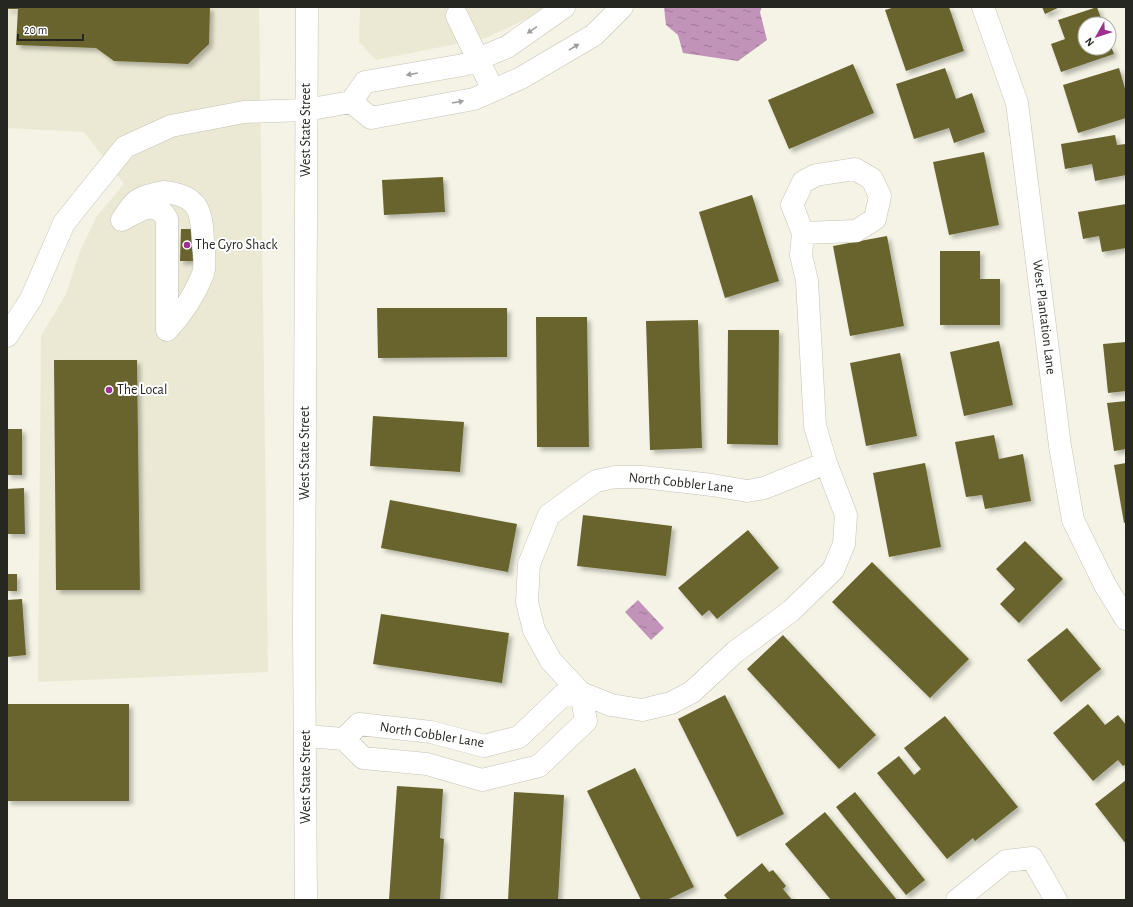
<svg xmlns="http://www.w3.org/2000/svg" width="1133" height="907" font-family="'Alegreya Sans',sans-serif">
<defs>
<pattern id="water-ripples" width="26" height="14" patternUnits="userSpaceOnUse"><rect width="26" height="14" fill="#c193b8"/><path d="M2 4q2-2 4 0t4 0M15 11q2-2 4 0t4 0" fill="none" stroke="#9d7895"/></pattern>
<filter id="shadow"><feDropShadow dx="3.5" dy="3.5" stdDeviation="2" flood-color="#0004"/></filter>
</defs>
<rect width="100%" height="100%" fill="#f4f3e5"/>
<!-- built -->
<path fill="#ebe9d3" d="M7 7H259L268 672 38 682 41 336 66 294 80 251 97 216 124 184 84 132 7 128Z
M360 7H548L545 10 486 38 376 60 359 42Z"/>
<!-- water -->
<path fill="url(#water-ripples)" d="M664 7H762L760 12 767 40 738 61 683 53 678 35 666 25Z
M638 600 664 628 651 640 625 612Z"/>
<!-- building -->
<path fill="#69642e" filter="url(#shadow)" d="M7 7H210L209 44 188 64 114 61 96 48 16 45 18 9H7Z
M895 7H949L964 51 906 71 885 10Z
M1042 7H1060L1045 14Z
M1097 7 1103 24H1085V48H1109V41L1114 54 1061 72 1051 44 1065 39 1058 20Z
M853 64 874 113 789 149 768 100Z
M945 68 956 99 972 93 985 132 954 143 949 128 914 139 896 84Z
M1119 68 1126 92V118L1078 133 1063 85Z
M1115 135 1117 145 1126 144V175L1095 181 1092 164 1065 169 1061 144Z
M984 152 999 225 949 235 933 162Z
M443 177 445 212 384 215 382 180Z
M752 195 779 281 725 298 699 212Z
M1126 204V248L1102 252 1099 236 1083 239 1078 212Z
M181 229H193V261H180Z
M887 236 904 326 850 336 833 246Z
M940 251H980V279H1000V325H940Z
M377 308H507V357L378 358Z
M536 317H587L589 447H537Z
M698 320 702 448 650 450 646 321Z
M728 330H779L778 445 727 444Z
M999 341 1013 405 964 416 950 352Z
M1126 342V391L1108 393 1103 344Z
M900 353 917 436 866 446 850 363Z
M54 360H137L140 590H56Z
M1126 401V449L1114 451 1107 403Z
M373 416 464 422 460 472 370 466Z
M7 429H22V475H7Z
M994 435 999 459 1023 454 1031 501 985 509 982 495 966 497 955 442Z
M925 463 941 547 889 557 873 473Z
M1126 463V522L1124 523 1114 465Z
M24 488 25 534H7V489Z
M390 500 517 524 508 572 381 548Z
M583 515 672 526 666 576 577 566Z
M748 530 779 568 717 619 709 610 702 616 678 588Z
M1025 541 1063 579 1019 623 1000 604 1015 589 996 569Z
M872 562 969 659 930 698 832 602Z
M7 574H17V591H7Z
M22 599 26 655 7 657V600Z
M381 614 509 633 502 683 373 664Z
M1067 628 1101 669 1061 702 1027 660Z
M783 635 876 735 839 769 747 669Z
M725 695 784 814 737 837 678 719Z
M7 704H129V801H7Z
M1088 704 1105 725 1118 715 1126 725V764L1123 766 1118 760 1093 781 1053 733Z
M945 716 1018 807 975 841 973 838 947 859 877 773 899 756 914 775 921 769 904 748Z
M635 768 694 887 667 900H641L587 791Z
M1126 780V844L1095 804Z
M397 786 443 789 440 838 444 839 440 900H389Z
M514 792 564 795 558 900H508Z
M855 792 925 880 906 895 836 807Z
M825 812 897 900H831L785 844Z
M762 863 769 872 773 870 786 886 783 889 792 900H728L724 895Z"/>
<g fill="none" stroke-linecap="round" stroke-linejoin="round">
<!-- minor casing -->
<g stroke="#c4c3b5" stroke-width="23">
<path id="minor" d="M564 7 507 47 463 65 365 82 351 102 371 118 474 99 521 78 594 35 622 7
M983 7 1017 103 1060 446 1073 520 1105 585 1126 619
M457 16 493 90
M855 169 872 179 880 196 875 219 856 231 803 233 792 205 803 182 816 175Z
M163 192C199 195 202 211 203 243 204 253 206 264 203 274 195 294 182 314 167 330V219C156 198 138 211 122 220 136 197 138 198 163 192Z
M803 233 801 255 807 281 815 426 826 463 846 515 844 544 833 570 791 611 735 652 692 692 671 703 642 710 611 705 581 693 551 661 534 630 527 602 529 564 549 515 596 481 615 477H643L712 485 747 491 764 488 826 463
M7 336 31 299 64 223 125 147 171 126 244 112 306 110 351 102
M581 693 586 721 539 766 482 780 427 764 363 758 344 739 359 724 431 732 484 746 519 737 563 695Z
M306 736 344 739
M957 900 1006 861 1032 858 1056 900"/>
</g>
<!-- major casing -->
<g stroke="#c4c3b5" stroke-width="23">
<path id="major" d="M306 900 304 633 307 7"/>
</g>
<!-- minor -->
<use href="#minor" stroke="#fff" stroke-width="22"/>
<!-- major -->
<use href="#major" stroke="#fff" stroke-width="22"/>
</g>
<!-- one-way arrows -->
<defs><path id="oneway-solid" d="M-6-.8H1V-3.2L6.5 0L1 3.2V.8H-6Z"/></defs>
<g fill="#9e9e9c">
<use href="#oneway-solid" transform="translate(532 30) rotate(145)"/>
<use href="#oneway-solid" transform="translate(574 47) rotate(-31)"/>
<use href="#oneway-solid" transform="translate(412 74) rotate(170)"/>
<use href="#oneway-solid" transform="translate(458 102) rotate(-10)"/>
</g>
<!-- markers -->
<g fill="#9d3090" stroke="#fff" stroke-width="1.5">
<circle cx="187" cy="245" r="4"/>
<circle cx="109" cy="390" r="4"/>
</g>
<g text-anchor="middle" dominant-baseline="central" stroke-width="4" stroke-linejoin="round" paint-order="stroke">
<!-- street labels -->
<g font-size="14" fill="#272722" stroke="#fff">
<text transform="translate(306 130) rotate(-90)">West State Street</text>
<text transform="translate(1044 317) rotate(83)">West Plantation Lane</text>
<text transform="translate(305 453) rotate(-90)">West State Street</text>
<text transform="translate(681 483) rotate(6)">North Cobbler Lane</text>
<text transform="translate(432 735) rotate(9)">North Cobbler Lane</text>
<text transform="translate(306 777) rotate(-90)">West State Street</text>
</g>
<!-- poi labels -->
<g font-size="14" fill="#272722" stroke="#fff" text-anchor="start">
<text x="195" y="245">The Gyro Shack</text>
<text x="117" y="390">The Local</text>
</g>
</g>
<!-- border -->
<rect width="1133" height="907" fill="none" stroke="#272722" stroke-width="16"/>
<!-- north arrow -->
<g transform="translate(1097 36) rotate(231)"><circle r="19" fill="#ffffff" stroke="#a9a9a7"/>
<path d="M0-3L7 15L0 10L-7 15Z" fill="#9d3090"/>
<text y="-6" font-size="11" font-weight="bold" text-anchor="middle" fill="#272722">N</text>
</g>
<!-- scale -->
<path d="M18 34v6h65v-6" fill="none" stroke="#272722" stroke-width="2"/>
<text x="24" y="34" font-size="12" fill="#272722" stroke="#ffffff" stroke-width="3" paint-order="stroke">20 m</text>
</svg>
